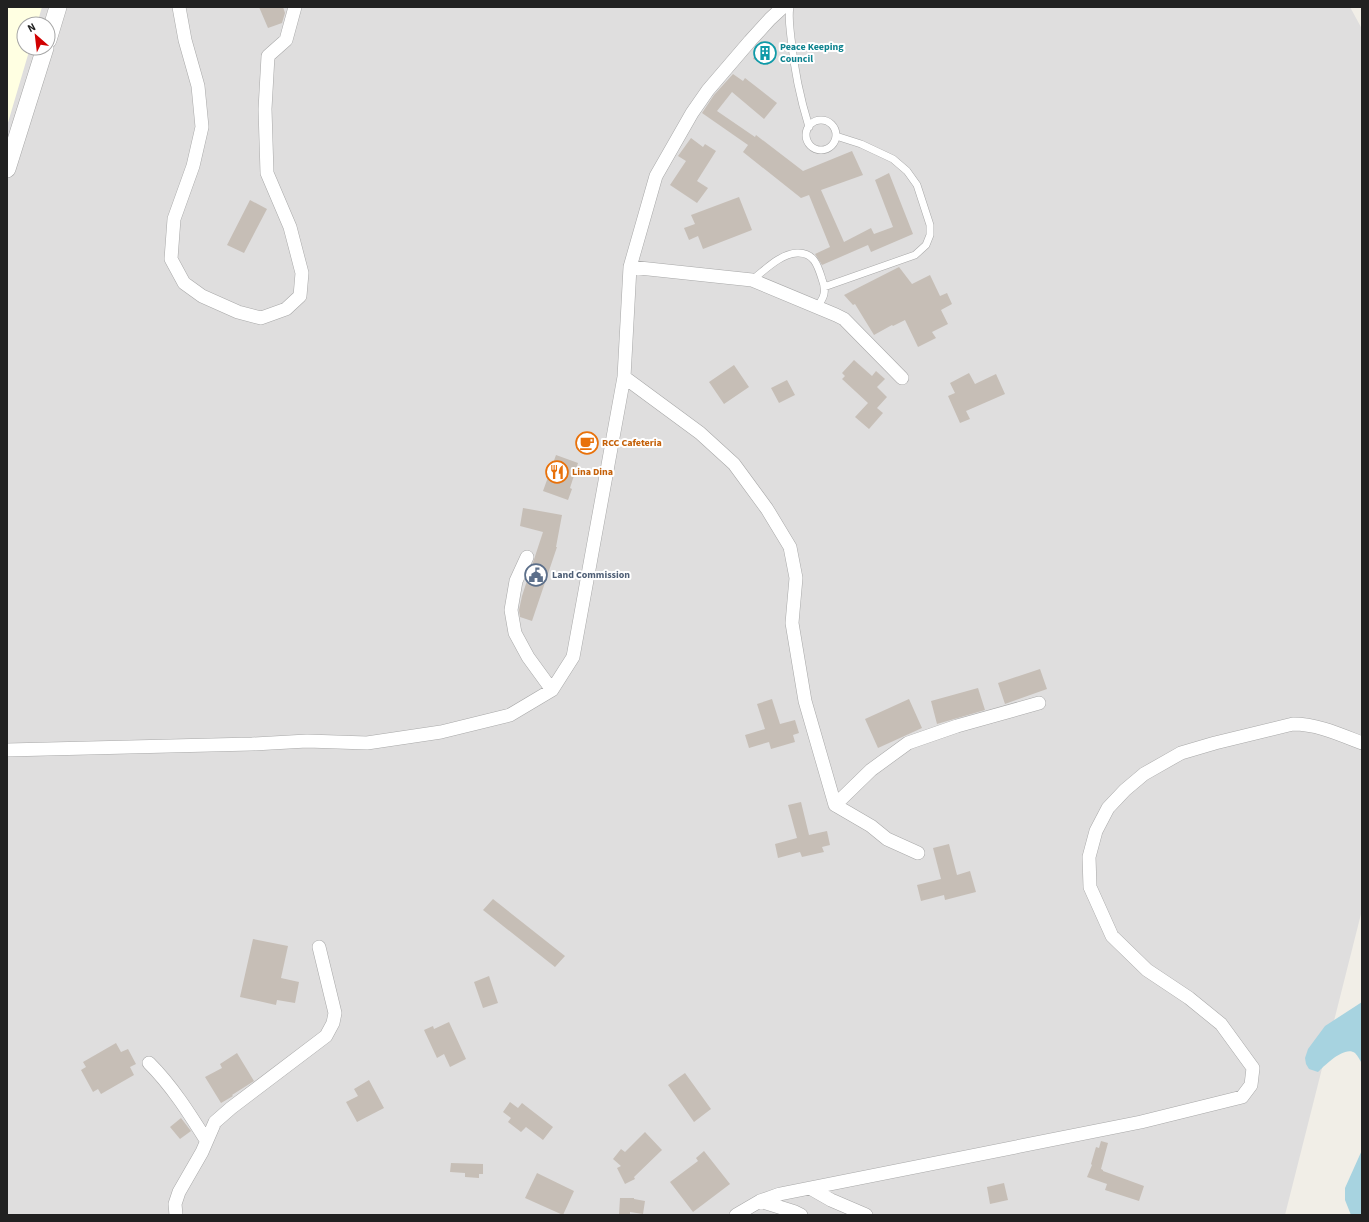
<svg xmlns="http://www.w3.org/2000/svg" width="1369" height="1222" font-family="'Source Sans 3',sans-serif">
<rect width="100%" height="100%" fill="#f1eee7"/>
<!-- residential -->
<path fill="#dfdede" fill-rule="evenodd" d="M7 7H1350L1362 29V910L1285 1215H7ZM24 24H48V48H24Z"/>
<!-- education -->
<path fill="#ffffe2" d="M7 7H42L37 24H24V48H30L7 126Z"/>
<!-- water -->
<path fill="#a7d3e0" d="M1362 1002V1064C1360 1060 1358 1056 1355 1053 1345 1045 1325 1065 1318 1072L1309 1069 1306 1064 1305 1058 1308 1049 1325 1026Z
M1362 1150V1215H1351L1345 1200V1188Z"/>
<!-- building -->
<path fill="#c6beb6" d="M259 7H283L285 13 282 23 268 28Z
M761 41 776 47 768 65 753 59Z
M733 74 743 81 745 78 777 103 764 119 732 92 717 111 755 137 756 135 803 171 852 151 863 175 821 190 844 242 871 228 874 234 893 227 875 180 889 173 913 234 871 252 868 245 822 265 815 254 830 247 809 195 801 198 743 152 748 145 702 113 714 95Z
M691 138 703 147 705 144 716 151 697 181 708 188 697 203 670 185 686 161 678 156Z
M739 197 752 230 703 249 698 236 689 240 684 228 695 224 691 215Z
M250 200 267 209 244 253 227 245Z
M899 267 912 284 930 275 940 296 947 293 952 304 941 310 948 324 932 332 936 338 918 347 905 320 893 326 892 325 874 335 855 304 853 305 844 295Z
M854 360 872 376 876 371 885 379 877 387 887 397 877 408 883 413 869 429 855 417 868 403 842 379 845 376 842 373Z
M734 365 749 387 724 404 709 382Z
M969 373 975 384 996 374 1005 394 966 411 970 419 960 423 948 396 955 393 950 383Z
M787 380 795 395 779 403 771 388Z
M556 455 578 463 570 488 572 489 568 500 543 491Z
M523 508 562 515 556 547H557L532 621 520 617 519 610 522 596 543 532 520 526Z
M1040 669 1047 689 1005 704 998 683Z
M978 688 985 710 937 724 931 701Z
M772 699 780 724 795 720 799 733 793 735 795 742 771 749 769 742 749 748 745 735 765 729 757 704Z
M909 699 922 728 878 748 865 719Z
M801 802 809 835 827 831 830 845 822 847 824 852 802 857 800 852 778 858 775 844 797 838 788 805Z
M949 844 957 875 970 871 976 892 945 900 944 895 921 901 917 885 941 879 933 848Z
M493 899 565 956 555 967 483 910Z
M253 939 288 946 281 978 299 982 295 1003 277 1000 276 1005 240 997Z
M489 976 498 1003 483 1008 474 982Z
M449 1022 466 1059 450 1067 444 1054 437 1058 424 1030 433 1026 434 1029Z
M116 1043 121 1052 128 1049 136 1064 130 1067 134 1075 101 1094 98 1089 93 1092 81 1070 86 1067 83 1062Z
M237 1053 254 1081 232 1095 233 1096 221 1103 205 1077 222 1068 220 1064Z
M685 1073 711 1109 694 1122 668 1085Z
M369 1080 384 1108 357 1122 346 1102 358 1096 354 1089Z
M510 1102 518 1108 522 1103 553 1127 543 1140 526 1127 521 1132 508 1122 511 1118 503 1112Z
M181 1118 191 1131 180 1139 170 1127Z
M645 1132 662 1150 634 1177 635 1179 625 1184 617 1168 621 1166 613 1159 621 1149 625 1152Z
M1101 1141 1108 1143 1101 1169 1103 1170V1171L1144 1186 1139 1201 1105 1190 1107 1184 1087 1177 1092 1165 1091 1164 1096 1147 1099 1148Z
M704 1151 730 1184 693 1212 670 1182 698 1161 696 1158Z
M451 1163 483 1164V1174H479V1178L465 1177V1173L450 1172Z
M537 1173 574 1191 563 1215 525 1198Z
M1004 1183 1008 1200 990 1204 987 1187Z
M620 1198H634V1199L645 1201 643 1214 630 1212V1215H619Z"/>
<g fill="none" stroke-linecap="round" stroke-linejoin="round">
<!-- service casing -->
<g stroke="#a8a8a8" stroke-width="8">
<path id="service" d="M790 7C788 17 790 28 791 38 794 68 800 98 809 127
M806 135a15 15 0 1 1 30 0a15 15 0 1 1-30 0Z
M752 280C765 270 780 254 797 253 814 252 818 266 822 279 824 284 825 289 824 294 823 299 820 303 817 307
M824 287 915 255 926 245 930 235V225L917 185 907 171 893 159 861 144 836 136"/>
</g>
<!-- minor casing -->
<g stroke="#a8a8a8" stroke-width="14">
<path id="minor" d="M179 7 185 40 198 86 202 127 193 166 174 219 171 259 184 283 202 296 238 312 261 318 286 309 300 296 302 273 290 227 267 173 265 109 268 56 286 40 295 7
M630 267 752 280 836 315 844 319 902 378
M624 377 700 433 734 464 767 509 790 547 796 578 792 623 805 701 835 805 871 826 887 839 918 853
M527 557 516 581 511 610 515 633 528 657 552 690
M7 750 252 744 307 741 367 743 441 732 510 715 552 690 573 657 624 377 630 267 656 176 692 113 708 90 750 41 770 19 783 7
M835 805 871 770 908 743 957 726 1039 703
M149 1063C172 1086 189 1113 206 1140
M810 1188 831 1200 866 1215
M760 1201 795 1212 801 1215
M176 1215 175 1204 179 1192 202 1152 215 1122 231 1108 326 1036 333 1023 335 1013 319 947
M736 1215 760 1201 780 1194 1141 1122 1242 1097 1251 1085 1253 1068 1221 1024 1189 998 1147 970 1112 936 1090 887 1089 857 1096 831 1108 808 1125 790 1144 774 1181 753 1215 743 1293 724C1317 724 1339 734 1362 743"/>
</g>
<!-- tertiary casing -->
<g stroke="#a8a8a8" stroke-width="18">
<path id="tertiary" d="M48 40 58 7
M7 169 45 48"/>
</g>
<!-- service -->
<use href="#service" stroke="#fff" stroke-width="7"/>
<!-- minor -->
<use href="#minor" stroke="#fff" stroke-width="13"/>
<!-- tertiary -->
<use href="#tertiary" stroke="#fff" stroke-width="17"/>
</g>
<!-- icons -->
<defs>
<g id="building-ring" transform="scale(1.15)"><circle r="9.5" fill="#fff" stroke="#0f9aa8" stroke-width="1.5"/><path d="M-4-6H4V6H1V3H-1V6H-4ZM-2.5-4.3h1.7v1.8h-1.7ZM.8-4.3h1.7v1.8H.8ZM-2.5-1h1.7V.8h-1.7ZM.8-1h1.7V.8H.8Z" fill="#0f9aa8"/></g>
<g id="cafe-ring" transform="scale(1.15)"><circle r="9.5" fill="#fff" stroke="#e8710a" stroke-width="1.5"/><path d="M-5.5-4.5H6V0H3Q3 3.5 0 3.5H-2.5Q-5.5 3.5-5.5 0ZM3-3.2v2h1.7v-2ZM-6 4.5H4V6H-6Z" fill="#e8710a"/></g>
<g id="restaurant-ring" transform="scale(1.15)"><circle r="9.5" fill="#fff" stroke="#e8710a" stroke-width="1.5"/><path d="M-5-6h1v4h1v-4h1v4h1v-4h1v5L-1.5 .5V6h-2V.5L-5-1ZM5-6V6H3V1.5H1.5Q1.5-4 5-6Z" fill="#e8710a"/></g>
<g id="civic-ring" transform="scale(1.15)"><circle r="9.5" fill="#fff" stroke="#5c6f8a" stroke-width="1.5"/><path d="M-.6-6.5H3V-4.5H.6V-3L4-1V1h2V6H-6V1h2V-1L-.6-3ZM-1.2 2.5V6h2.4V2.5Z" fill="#5c6f8a"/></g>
</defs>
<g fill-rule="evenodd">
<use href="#building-ring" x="765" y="53"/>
<use href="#cafe-ring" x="587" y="443"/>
<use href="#restaurant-ring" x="557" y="472"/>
<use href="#civic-ring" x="536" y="575"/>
</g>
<g text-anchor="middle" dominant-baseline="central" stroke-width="4" stroke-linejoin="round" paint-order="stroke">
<!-- culture labels -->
<g font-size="10" font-weight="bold" fill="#0d838f" stroke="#fff" text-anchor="start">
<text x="780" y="47">Peace Keeping<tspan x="780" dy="12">Council</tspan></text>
</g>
<!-- food labels -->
<g font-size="10" font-weight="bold" fill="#c56008" stroke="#fff" text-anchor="start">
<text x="602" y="443">RCC Cafeteria</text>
<text x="572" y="472">Lina Dina</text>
</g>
<!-- service labels -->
<g font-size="10" font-weight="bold" fill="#4e5e75" stroke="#fff" text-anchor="start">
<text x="552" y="575">Land Commission</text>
</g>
</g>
<!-- border -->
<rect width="1369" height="1222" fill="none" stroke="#212121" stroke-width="16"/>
<!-- north arrow -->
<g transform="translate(36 36) rotate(332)"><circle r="19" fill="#ffffff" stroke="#a6a6a6"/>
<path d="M0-3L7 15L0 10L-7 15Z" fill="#d10001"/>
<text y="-6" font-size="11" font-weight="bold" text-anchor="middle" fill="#212121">N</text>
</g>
</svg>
